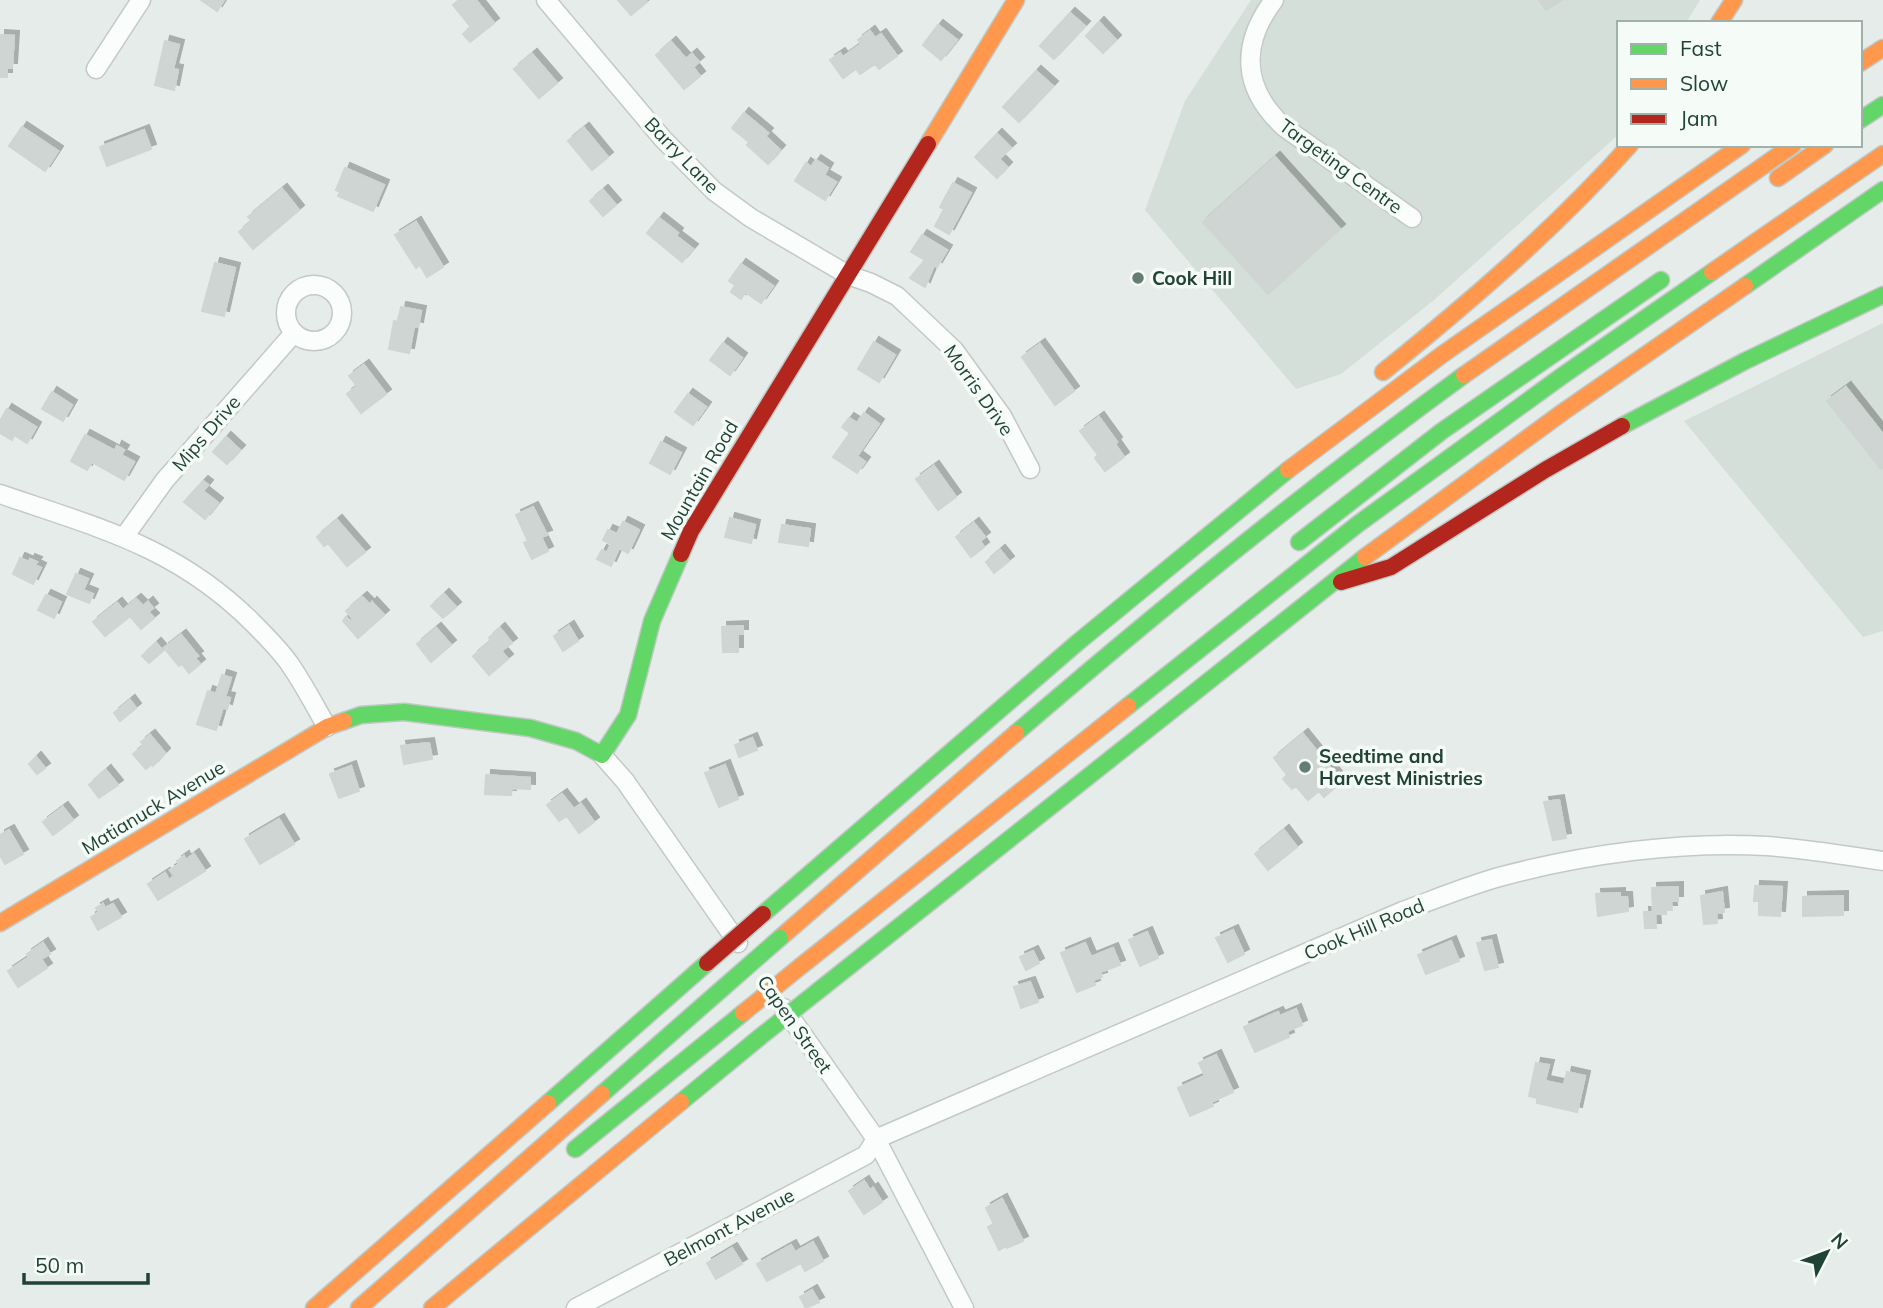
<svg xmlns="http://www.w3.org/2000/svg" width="1883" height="1308" font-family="Mulish,sans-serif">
<defs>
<filter id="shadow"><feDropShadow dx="5" dy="-5" stdDeviation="0" flood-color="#0004"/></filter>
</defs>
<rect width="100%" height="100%" fill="#e6ece9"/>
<!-- built -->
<path fill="#d3dfd8" d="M1251 0H1700L1686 23H1619L1618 135 1434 300 1341 374 1296 389 1145 210 1185 101Z
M1883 323V631L1863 637 1684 421Z"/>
<!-- building -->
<path fill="#ced5d2" stroke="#ced5d2" stroke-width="2" filter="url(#shadow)" d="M201 0H224L217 11Z
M459 0H476L494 23 470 42 463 34 471 27 453 5Z
M618 0H645L647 2 631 15Z
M1539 0H1562L1546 10Z
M1070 13 1085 26 1054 59 1040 46Z
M1099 22 1116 40 1103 53 1086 36Z
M938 25 957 40 941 60 923 45Z
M870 31 875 38 881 34 897 56 879 69 875 64 860 74 856 69 843 78 830 60 840 53 843 57 861 44 858 40Z
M0 35 14 36 12 68H7V77H0Z
M165 41 179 45 173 69 178 70 174 90 155 85Z
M671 42 686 59 692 54 699 62 693 67 700 76 684 89 656 55Z
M532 54 557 83 539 98 514 69Z
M1036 71 1053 86 1019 122 1003 107Z
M744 113 768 133 765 136 780 150 768 164 747 145 749 142 732 128Z
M22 127 58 151 45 171 9 146Z
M584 128 608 157 592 170 568 141Z
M144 130 151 149 107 166 100 147Z
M997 134 1011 148 999 159 1007 167 997 178 975 157Z
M1275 157 1340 229 1268 294 1203 222Z
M816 160 828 168 824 175 836 182 825 200 795 181 806 163 811 167Z
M345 168 384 185 373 211 338 196 340 192 336 190Z
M953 183 971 193 949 234 935 226 944 209 940 207Z
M282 189 299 210 253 249 239 232 252 221 248 217Z
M603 190 616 205 603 216 590 201Z
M659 218 678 233 676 236 693 249 682 262 647 233Z
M416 222 443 267 427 277 420 265 416 268 395 235Z
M922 235 947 250 937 267 934 265 925 287 910 278 925 260 911 252Z
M215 263 235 268 224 316 202 311Z
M741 264 773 286 761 303 745 292 741 299 731 292 735 285 729 281Z
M401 307 421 311 418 327 414 326 409 353 389 349 394 321 398 322Z
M874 342 895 355 879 382 858 369Z
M723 343 742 358 730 375 710 360Z
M1040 344 1074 391 1055 405 1022 357Z
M364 365 386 394 361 413 347 394 357 386 349 376Z
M1846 387 1883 434V467L1881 469 1827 401Z
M52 392 72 405 63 421 42 409Z
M688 394 706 407 693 425 675 412Z
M7 409 36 427 27 443 14 435 12 440 0 433V421Z
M864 413 879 424 857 456 865 462 857 473 833 457 850 433 842 427 849 418 857 423Z
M1099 417 1117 442 1115 444 1124 457 1105 471 1095 458 1098 455 1080 431Z
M85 435 115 451 117 446 124 450 121 455 134 462 124 480 92 462 87 470 71 461Z
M226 437 240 450 227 464 213 452Z
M661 442 681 453 670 474 650 463Z
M934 466 956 497 938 510 916 479Z
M203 481 208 485 203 491 218 503 205 519 184 502Z
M533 507 547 535 541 537 548 551 532 559 524 543 528 541 516 515Z
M730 518 755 525 751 543 725 537Z
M337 520 365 552 347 566 328 543 324 546 317 537Z
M623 522 639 530 628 553 619 548 611 566 597 559 602 550 607 553 611 544 603 540 608 530 617 534Z
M974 523 985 537 980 541 984 547 971 557 956 537Z
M782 525 810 529 808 546 779 542Z
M1000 550 1009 561 994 573 986 562Z
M20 558 29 562 30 559 37 562 35 565 41 568 33 584 13 574Z
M76 574 88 579 83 590 93 594 89 603 67 594Z
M444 594 456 607 443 618 431 606Z
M46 595 61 602 54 618 38 610Z
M362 597 370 605 372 602 384 615 358 638 343 621 346 617 350 622 353 619 346 611Z
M136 599 143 606 148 602 153 608 148 612 154 618 141 629 124 609Z
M117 603 129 617 105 636 93 622Z
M569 626 578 641 563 651 554 636Z
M743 626V634H738V652H723L722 627Z
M436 628 451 645 431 662 417 644Z
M500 628 512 643 501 651 508 659 489 675 473 656 491 641 489 638Z
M181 635 198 656 195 658 200 664 189 673 182 664 179 666 164 648Z
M156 643 163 651 149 663 142 656Z
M222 675 231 678 225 697 230 698 227 709 223 707 216 730 197 724 208 691 216 694Z
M130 700 136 708 120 721 114 713Z
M1303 734 1337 776 1334 778 1339 784 1324 797 1319 791 1308 800 1296 786 1292 789 1283 779 1287 775 1274 758Z
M150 735 165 753 153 766 152 764 146 769 133 754 144 745 141 742Z
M752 738 757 750 739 757 735 745Z
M429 743 432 759 404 764 401 746Z
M36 757 45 768 37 774 29 764Z
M725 765 738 799 719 807 705 773Z
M351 766 359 791 339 798 330 774Z
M106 770 118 785 99 798 89 785Z
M486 775 530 778V789L512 788 511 795 485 794Z
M562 794 574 809 581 804 594 822 579 833 567 816 559 821 547 805Z
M1559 800 1566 838 1553 840 1544 802Z
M63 807 73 820 53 835 43 822Z
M279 819 294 844 260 864 245 839Z
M9 830 23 854 5 864 0 855V835Z
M1284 830 1297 847 1268 870 1255 854Z
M194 854 205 871 158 900 148 884 165 873 169 880 174 876 170 870 179 864 177 861 184 856 186 860Z
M1755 886 1782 887 1780 916 1759 915V901H1754Z
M1678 887V901H1671L1672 910H1666V914H1655L1656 928H1645L1644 912H1653L1652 888Z
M1722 892 1724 912 1716 913 1717 923 1704 924 1701 896Z
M1620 893V897H1627L1628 911 1598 916 1596 894Z
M1843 896V915L1803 916V897Z
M103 904 105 908 113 904 121 917 98 930 91 917 99 912 96 908Z
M1233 930 1244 954 1228 962 1216 938Z
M1147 932 1158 958 1140 966 1129 940Z
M1491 940 1498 967 1485 970 1477 943Z
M1451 941 1459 961 1426 974 1418 955Z
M43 943 50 954 41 959 47 968 18 987 8 971 29 957 27 954Z
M1085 943 1091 957 1113 948 1120 965 1100 972 1102 977 1093 980 1095 985 1077 992 1061 953Z
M1033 951 1039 963 1026 970 1020 957Z
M1030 982 1038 1002 1021 1008 1014 987Z
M1296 1009 1302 1025 1287 1031 1289 1037 1255 1052 1244 1027 1278 1012 1280 1016Z
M1216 1055 1233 1092 1211 1102 1213 1106 1190 1116 1178 1088 1205 1076 1199 1063Z
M1536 1063 1549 1065 1545 1081 1564 1085 1567 1072 1585 1076 1577 1112 1537 1103V1098L1529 1096Z
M864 1181 870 1190 873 1188 882 1202 864 1214 849 1191Z
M1002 1199 1023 1241 1007 1248 1006 1246 999 1250 988 1227 994 1224 986 1208Z
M813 1242 823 1261 805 1271 801 1263 767 1281 757 1264 791 1245 795 1252Z
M732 1248 742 1264 716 1279 707 1263Z
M812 1290 819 1302 806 1308 800 1297Z"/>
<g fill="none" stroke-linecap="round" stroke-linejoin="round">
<!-- street casing -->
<g stroke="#c3c9c6" stroke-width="21">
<path id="street" d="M546 0 663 139 714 191 751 218 848 275 871 283 897 296 954 350 1002 416 1030 469
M1274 0C1240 45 1242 88 1284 127L1412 218
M96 69 141 0
M286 313a28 28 0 1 1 56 0a28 28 0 1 1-56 0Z
M0 494C99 528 177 547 253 623 265 635 279 649 289 663 303 683 315 706 327 727
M124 537 165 480 294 333
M602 755 625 781 738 943
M784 1008 876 1139 964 1308
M576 1308 866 1155 876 1139 1403 911C1436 899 1469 885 1503 876 1585 854 1682 841 1767 846 1806 849 1845 855 1883 861"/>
</g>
<!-- fast casing -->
<g stroke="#bfc8c4" stroke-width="19">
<path id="fast" d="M1860 120 1883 105
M1745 286 1883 190
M1622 426 1745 361 1883 295
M1299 542 1442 431 1661 280
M1128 706 1358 524 1562 376 1712 272
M344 721 361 715 404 712 530 728 576 741 602 755 628 715 652 621 681 554
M1016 733C1161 608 1309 488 1464 375
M763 914 1077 643 1288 470
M818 991 1365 557
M602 1094 724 987
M681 1102 760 1037
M548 1103 707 963
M575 1149 743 1013"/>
</g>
<!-- slow casing -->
<g stroke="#bfc8c4" stroke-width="19">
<path id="slow" d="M1719 23 1734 0
M1860 63 1883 48
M928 144 1016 0
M1778 178 1825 145
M1712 272 1883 154
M1383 372C1471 301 1555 229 1630 145
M1464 375 1793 145
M1288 470 1443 354 1742 145
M1365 557 1563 412 1745 286
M0 923 327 727 344 721
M780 938 1016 733
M801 966 1128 706
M314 1308 548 1103
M359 1308 602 1094
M432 1308 681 1102"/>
</g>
<!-- jam casing -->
<g stroke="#bfc8c4" stroke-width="19">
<path id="jam" d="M681 554 691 531 928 144
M1341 582 1391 567 1545 470 1622 426"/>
</g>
<!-- street -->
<use href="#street" stroke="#fbfcfc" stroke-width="18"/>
<!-- fast -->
<use href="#fast" stroke="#63d668" stroke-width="16"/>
<!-- slow -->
<use href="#slow" stroke="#ff974d" stroke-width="16"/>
<!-- jam -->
<use href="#jam" stroke="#b3261e" stroke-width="16"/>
<!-- fast-bridge casing -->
<g stroke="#c1cbc7" stroke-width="19" stroke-linecap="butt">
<path id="fast-bridge" d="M724 987 780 938
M760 1037 818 991"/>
</g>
<!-- slow-bridge casing -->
<g stroke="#c1cbc7" stroke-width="19" stroke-linecap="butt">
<path id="slow-bridge" d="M743 1013 801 966"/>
</g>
<!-- jam-bridge casing -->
<g stroke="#c1cbc7" stroke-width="19" stroke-linecap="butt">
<path id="jam-bridge" d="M707 963 763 914"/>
</g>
<!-- fast-bridge -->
<use href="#fast-bridge" stroke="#63d668" stroke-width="16"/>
<!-- slow-bridge -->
<use href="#slow-bridge" stroke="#ff974d" stroke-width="16"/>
<!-- jam-bridge -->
<use href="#jam-bridge" stroke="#b3261e" stroke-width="16"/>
</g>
<!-- markers -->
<g fill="#657e74" stroke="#f5fbf7" stroke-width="2.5">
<circle cx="1138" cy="278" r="7"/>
<circle cx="1305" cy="767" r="7"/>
</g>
<g text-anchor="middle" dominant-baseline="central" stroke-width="7" stroke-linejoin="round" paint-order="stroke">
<!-- street labels -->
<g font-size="19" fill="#204335" stroke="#f5fbf7">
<text transform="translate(682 155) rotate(46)">Barry Lane</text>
<text transform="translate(1341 166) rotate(36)">Targeting Centre</text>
<text transform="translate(979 390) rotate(55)">Morris Drive</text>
<text transform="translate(206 433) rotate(-49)">Mips Drive</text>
<text transform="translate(699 480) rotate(-60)">Mountain Road</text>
<text transform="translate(153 807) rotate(-31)">Matianuck Avenue</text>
<text transform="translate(1364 929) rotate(-23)">Cook Hill Road</text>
<text transform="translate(795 1024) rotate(55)">Capen Street</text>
<text transform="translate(729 1227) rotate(-28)">Belmont Avenue</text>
</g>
<!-- poi labels -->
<g font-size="19" font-weight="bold" fill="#204335" stroke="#f5fbf7" text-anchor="start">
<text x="1152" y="278">Cook Hill</text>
<text x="1319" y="756">Seedtime and<tspan x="1319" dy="22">Harvest Ministries</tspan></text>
</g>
</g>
<!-- legend -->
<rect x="1617" y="21" width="245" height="126" fill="#f5fbf7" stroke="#a0b1a9" stroke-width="2"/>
<rect x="1631" y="44" width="35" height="10" fill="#63d668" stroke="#a0b1a9" stroke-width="2"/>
<text x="1680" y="56" font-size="21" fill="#204335">Fast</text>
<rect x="1631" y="79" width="35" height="10" fill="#ff974d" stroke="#a0b1a9" stroke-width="2"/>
<text x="1680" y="91" font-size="21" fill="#204335">Slow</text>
<rect x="1631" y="114" width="35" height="10" fill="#b3261e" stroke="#a0b1a9" stroke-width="2"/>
<text x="1680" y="126" font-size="21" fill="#204335">Jam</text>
<!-- north arrow -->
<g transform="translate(1827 1252) rotate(48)" stroke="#f5fbf7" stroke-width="5" paint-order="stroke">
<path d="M0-5L12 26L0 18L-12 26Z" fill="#204335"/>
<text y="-10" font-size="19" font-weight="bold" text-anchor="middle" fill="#204335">N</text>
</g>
<!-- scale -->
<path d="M24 1273v10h124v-10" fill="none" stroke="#204335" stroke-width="3.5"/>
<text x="35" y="1273" font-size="21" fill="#204335" stroke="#f5fbf7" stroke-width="5" paint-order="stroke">50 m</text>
</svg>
